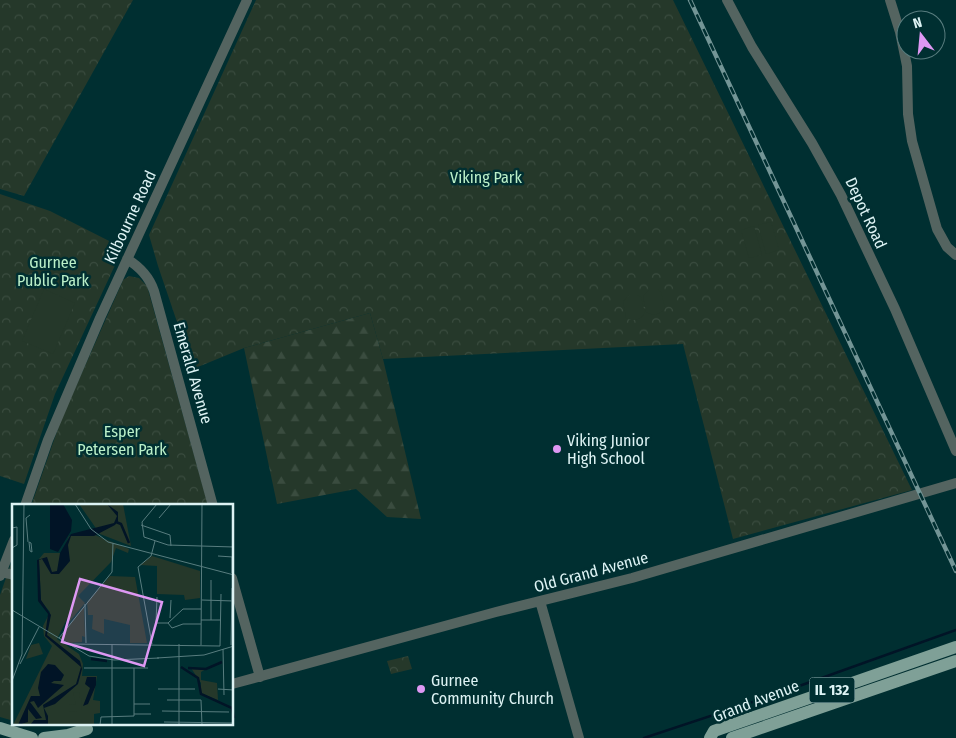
<svg xmlns="http://www.w3.org/2000/svg" width="956" height="738" font-family="'Fira Sans Condensed',sans-serif">
<defs>
<pattern id="forest-firs" width="22" height="20" patternUnits="userSpaceOnUse" patternTransform="scale(1.25)"><rect width="22" height="20" fill="#25382a"/><path d="M5 1l3.5 6h-7zM16 11l3.5 6h-7z" fill="#3a4c3f"/></pattern>
<pattern id="park-crowns" width="20" height="18" patternUnits="userSpaceOnUse" patternTransform="scale(1.25)"><rect width="20" height="18" fill="#25382a"/><path d="M2 6a3 3 0 1 1 6 0M12 15a3 3 0 1 1 6 0" fill="none" stroke="#3a4c3f"/></pattern>
</defs>
<rect width="100%" height="100%" fill="#002f31"/>
<!-- forest -->
<path fill="url(#forest-firs)" d="M370 313 383 359 421 519 387 517 356 489 277 504 244 348Z"/>
<!-- park -->
<path fill="url(#park-crowns)" d="M0 0H133L24 196 0 189Z
M256 0H673L912 490 733 539 683 344 383 359 370 313 244 348 193 369 158 266 149 235Z
M0 194 50 211 123 248 55 394 24 484 0 476Z
M129 276 139 278 147 286 208 505 31 506 61 420 121 285 123 280Z
M14 555V721L0 717V595Z
M408 656 412 669 391 674 387 661Z"/>
<!-- pitch -->
<path fill="#25382a" d="M771 222 779 250 766 254 758 225Z
M754 226 762 255 749 258 741 230Z
M44 289 75 303 53 354 22 341Z
M650 289H657L661 292 665 308C660 315 654 316 646 312L643 296Z
M630 295H637L641 297 645 313C640 320 634 322 626 318L623 301Z"/>
<g fill="none" stroke-linecap="round" stroke-linejoin="round">
<!-- stream -->
<path stroke="#011426" stroke-width="2.5" d="M644 738 774 695 956 630"/>
<!-- minor -->
<path stroke="#546460" stroke-width="10" d="M727 0 752 47 812 143 841 195 895 309 956 451
M890 0 900 32 907 66 908 114 912 141 937 229 947 247 956 255
M127 259C140 267 149 276 154 291L213 506
M25 506 48 440 100 318 247 0
M1 572 14 575
M0 576 14 540
M232 578 260 677
M540 601 579 738
M232 684 496 612 632 578 956 483"/>
<!-- major -->
<path stroke="#7fa097" stroke-width="12" d="M0 728 32 738
M44 738 68 735 87 729
M710 738 714 731 956 647
M732 738 956 661"/>
<!-- rail casing -->
<g stroke="#739596" stroke-width="4.5">
<path id="rail" d="M690 0 956 571"/>
</g>
<!-- rail -->
<use href="#rail" stroke="#002f31" stroke-width="2.5" stroke-dasharray="8" stroke-linecap="butt"/>
</g>
<!-- markers -->
<g fill="#de98f3" stroke="#002f31" stroke-width="2">
<circle cx="557" cy="449" r="5"/>
<circle cx="421" cy="689" r="5"/>
</g>
<g text-anchor="middle" dominant-baseline="central" stroke-width="5" stroke-linejoin="round" paint-order="stroke">
<!-- shield labels -->
<rect fill="#002f31" stroke="#9bb8ba" stroke-width="1" x="809.5" y="677.5" width="45" height="25" rx="4"/>
<g font-size="15" font-weight="bold" fill="#ddf3f4">
<text x="832" y="690">IL 132</text>
</g>
<!-- park labels -->
<g font-size="16" fill="#bbf0c9" stroke="#002f31">
<text x="486" y="177">Viking Park</text>
<text x="53" y="262">Gurnee<tspan x="53" dy="18">Public Park</tspan></text>
<text x="122" y="431">Esper<tspan x="122" dy="18">Petersen Park</tspan></text>
</g>
<!-- street labels -->
<g font-size="16" fill="#ddf3f4" stroke="#002f31">
<text transform="translate(866 213) rotate(65)">Depot Road</text>
<text transform="translate(130 217) rotate(-65)">Kilbourne Road</text>
<text transform="translate(193 373) rotate(74)">Emerald Avenue</text>
<text transform="translate(591 572) rotate(-15)">Old Grand Avenue</text>
<text transform="translate(756 701) rotate(-21)">Grand Avenue</text>
</g>
<!-- poi labels -->
<g font-size="16" fill="#ddf3f4" stroke="#002f31" text-anchor="start">
<text x="567" y="440">Viking Junior<tspan x="567" dy="18">High School</tspan></text>
<text x="431" y="680">Gurnee<tspan x="431" dy="18">Community Church</tspan></text>
</g>
</g>
<!-- overview -->
<g transform="translate(12 504)">
<rect width="221" height="221" fill="#002f31"/>
<path d="M140 52 188 67V94L173 96 172 91 145 90V62L128 61ZM81 111H92V130L80 125Z" fill="#25382a"/>
<path d="M179 164 194 165 189 168V176L205 179 206 196 188 189 189 179Z" fill="#25382a"/>
<path d="M67 0H111L119 42 88 30ZM83 31 117 45 116 49 104 44 99 58 66 92 73 99 58 117 55 115 45 135 67 150 71 160 70 172H85L81 196 88 197V209L82 210V221H1L40 142 32 132 31 122 38 108 29 97 27 55 32 49H50L57 32ZM98 72 123 73 135 139H118V121L92 115V111H76L75 98ZM72 102 73 133 70 132V138L57 139 48 134Z" fill="#25382a"/>
<path d="M27 139 31 150 14 155 19 141ZM61 188 68 189 67 194H70L69 206 65 208 57 207V200L64 201Z" fill="#25382a"/>
<path d="M38 0H51L60 16 59 27 46 48 38 45ZM95 0 106 8V17L103 21 82 32H59L56 41 58 57 47 70H39L30 55 27 56 29 96 39 111 35 131 68 157 70 165 66 180 43 200 32 204 36 212V221H18L22 216H34L31 201 64 180 69 163 33 132 36 110 26 97 25 56 35 53 40 68 45 67 48 49 59 30 102 19 105 12ZM36 160 43 161 52 171 49 177H42L39 179 52 181 26 204 22 197 18 198 30 214 24 215 16 205V218L6 221 19 192H28L26 184 29 168ZM75 173H84V181L76 200 71 202 78 184 73 180Z" fill="#011426"/>
<path fill="none" stroke="#011426" stroke-width="2.5" d="M104 18 109 20 117 39M79 155 95 157M169 163 186 174 189 190 220 204 222 214M176 164 194 165 210 158"/>
<path fill="none" stroke="#587d7f" stroke-width="1" d="M63 0 79 25 96 38 222 71M145 0 130 18 132 33 156 41 222 43M147 14 159 0M129 21 158 31 159 42M0 24 5 23V41L0 44M16 38 14 14 18 11M17 38 19 39 20 48 18 47ZM206 52 221 53M220 53V69M145 93 144 119H156M190 96 222 97M73 100 74 139M0 106 77 152 102 156 147 154M158 114 159 96M189 116H209M199 116V76M156 119 171 105H189M156 119 160 124 171 120H189M47 134 100 68 101 39M57 140 208 142M140 140 126 63 139 52 143 37M167 140V221M189 141 190 0M219 141 220 84M208 142 209 90M211 145 212 191M145 154 192 151 222 142M8 160 27 123M72 164H136M0 177 10 150 12 0M146 185H183M206 185 222 186M155 196H189L190 221M122 200H138M150 207 217 208M122 210H139M152 218 222 219M88 221 89 213 122 212V164M100 221V140"/>
<path fill="#de98f3" fill-opacity="0.15" stroke="#de98f3" stroke-width="2.5" d="M68 75 150 98 132 162 50 138Z"/>
<rect width="221" height="221" fill="none" stroke="#ddf3f4" stroke-width="2.5"/>
</g>
<!-- north arrow -->
<g transform="translate(921 35) rotate(344)"><circle r="24" fill="#002f31" stroke="#587d7f"/>
<path d="M0-4L9 19L0 12L-9 19Z" fill="#de98f3"/>
<text y="-8" font-size="14" font-weight="bold" text-anchor="middle" fill="#ddf3f4">N</text>
</g>
</svg>
